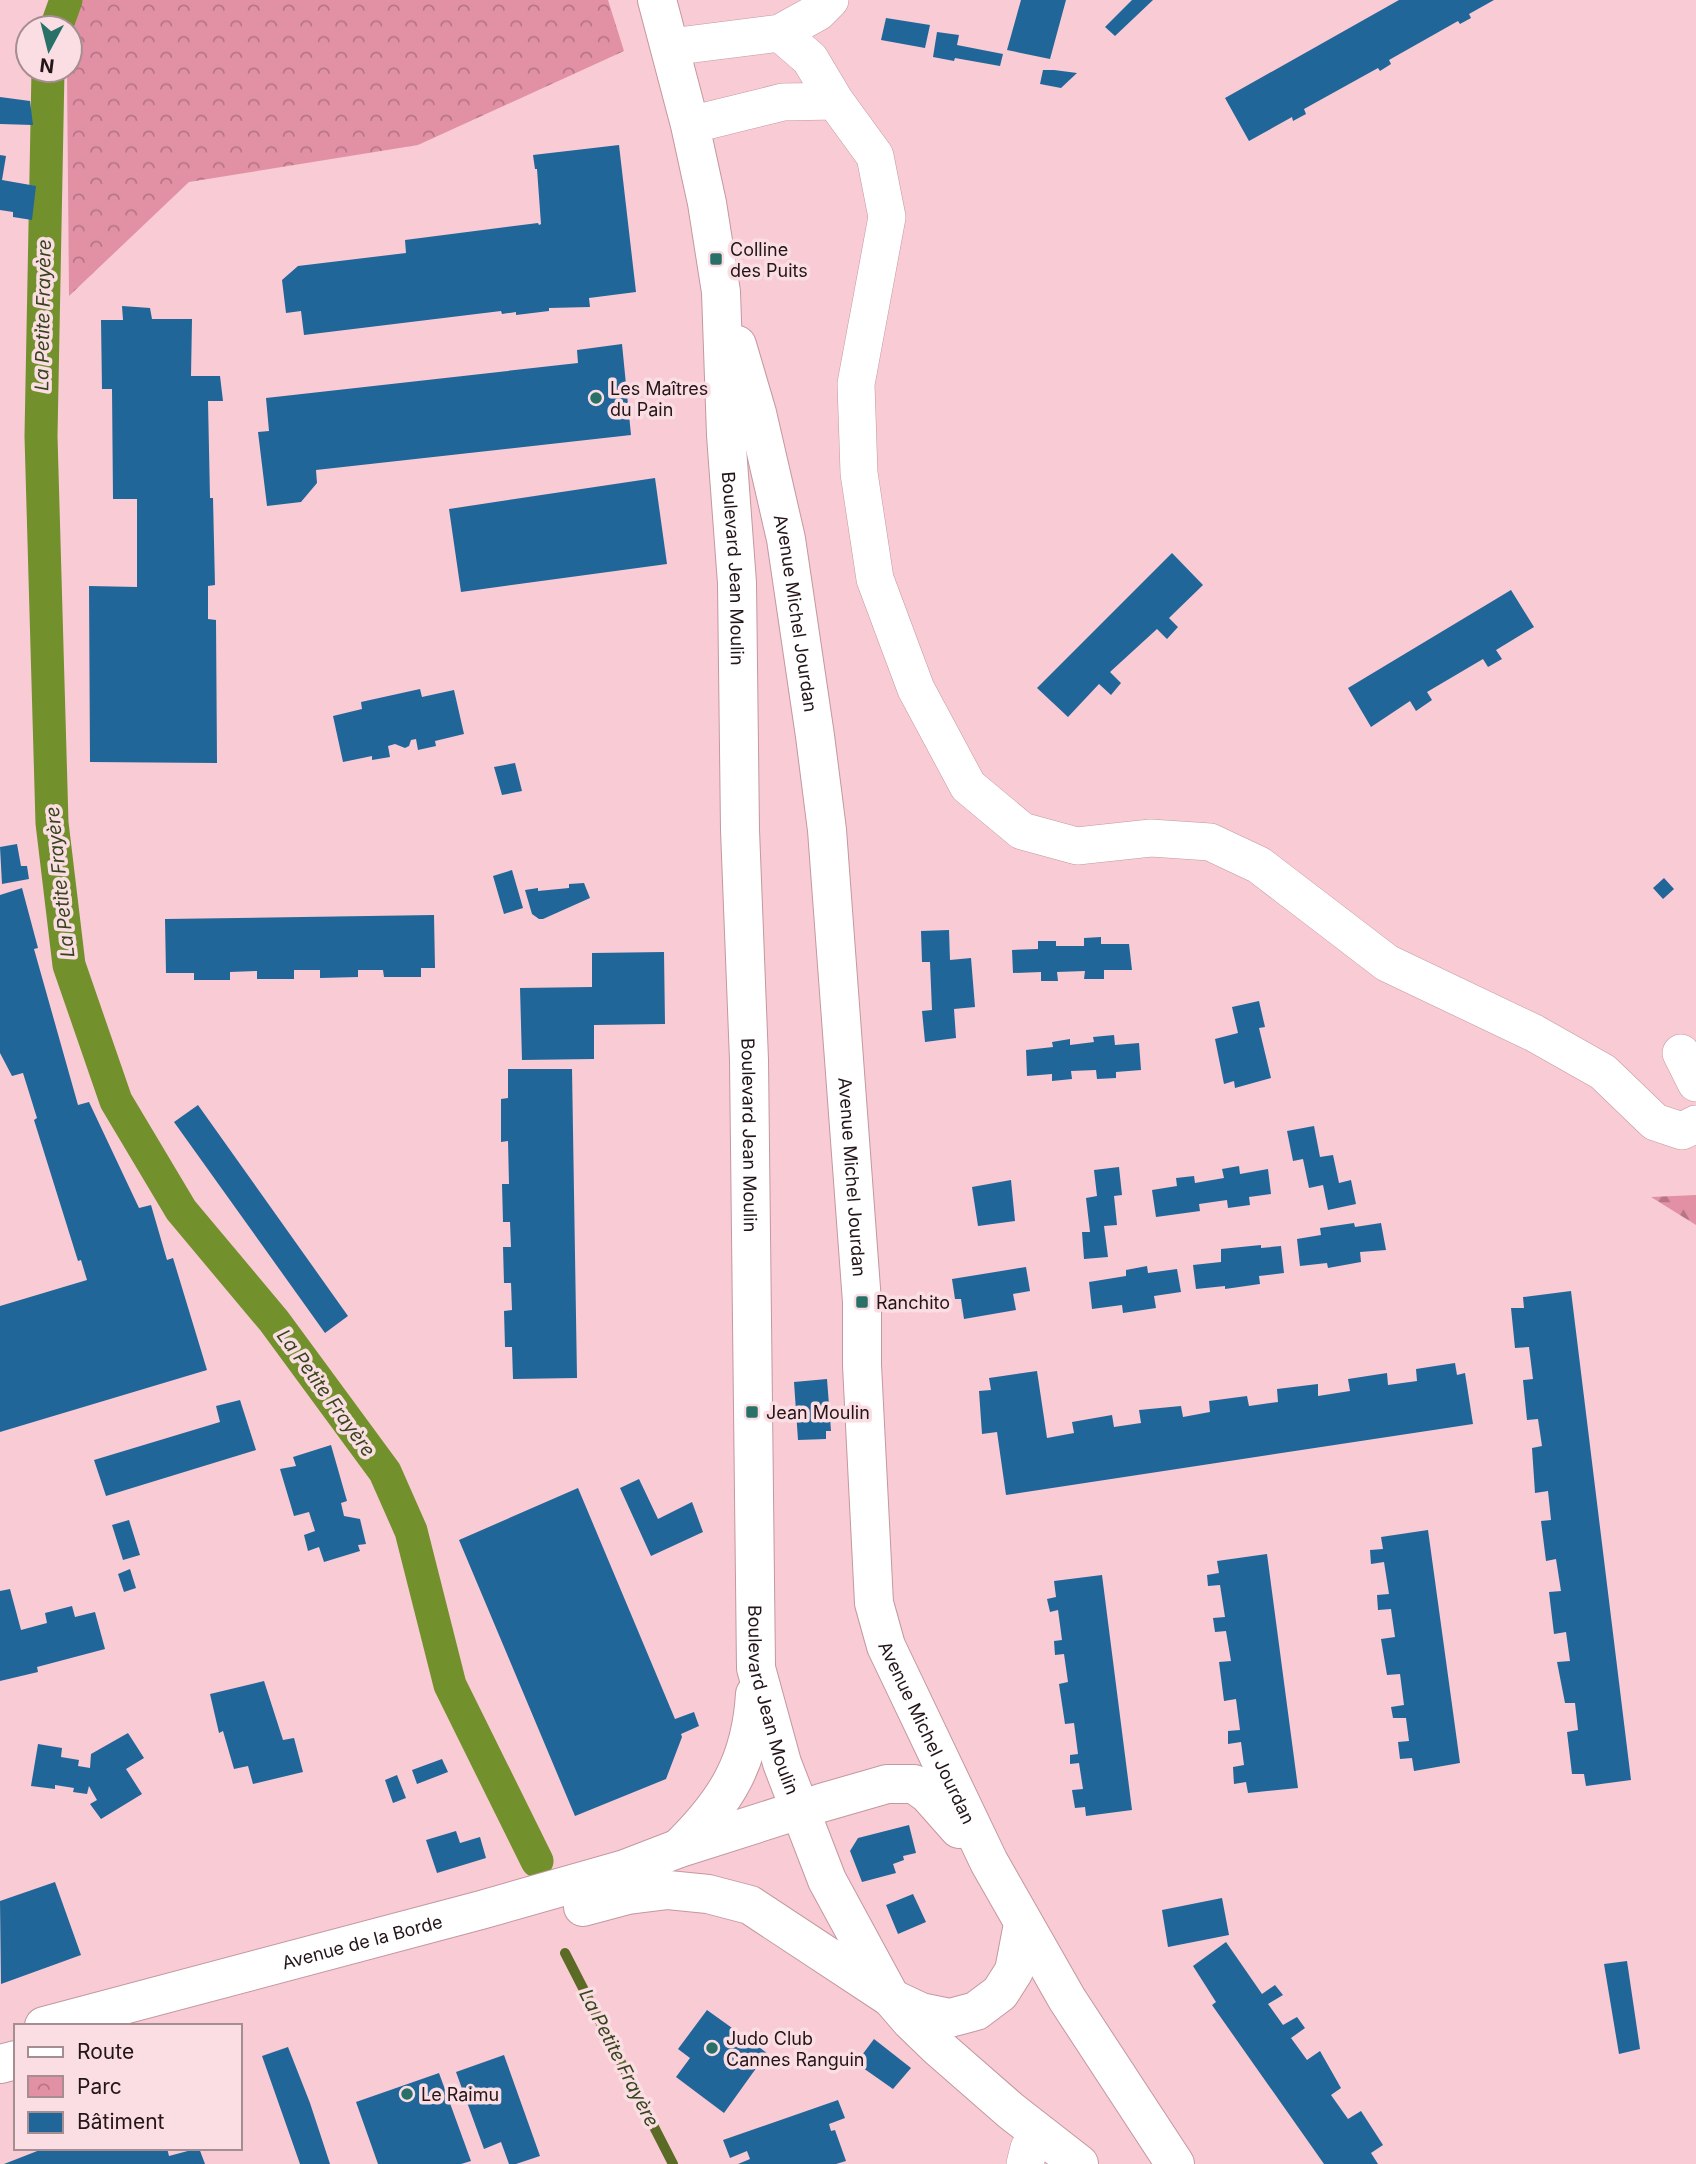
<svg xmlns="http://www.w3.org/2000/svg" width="1696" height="2164" font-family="Inter,sans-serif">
<defs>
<pattern id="forest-firs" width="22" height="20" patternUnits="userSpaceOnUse" patternTransform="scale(1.75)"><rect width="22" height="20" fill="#e291a4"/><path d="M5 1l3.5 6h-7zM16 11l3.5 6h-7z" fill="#b77585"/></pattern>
<pattern id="park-crowns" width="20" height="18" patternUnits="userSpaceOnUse" patternTransform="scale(1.75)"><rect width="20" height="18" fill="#e291a4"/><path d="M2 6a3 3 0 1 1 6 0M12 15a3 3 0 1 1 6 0" fill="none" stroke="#b77585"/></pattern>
</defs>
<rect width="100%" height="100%" fill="#f9cbd4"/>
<!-- forest -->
<path fill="url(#forest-firs)" d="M1696 1195V1225L1651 1197Z"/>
<!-- park -->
<path fill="url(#park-crowns)" d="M75 0H608L624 51 418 145 189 182 69 296 67 70H70V28H68V24Z"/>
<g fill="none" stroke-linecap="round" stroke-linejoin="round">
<!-- stream -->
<path stroke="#5b6b25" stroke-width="10" d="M565 1953 673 2164"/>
<!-- canal -->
<path stroke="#72902b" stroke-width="33" d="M56 28 66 0
M48 70 41 436 52 823 69 965 116 1101 181 1210 274 1321 385 1472 411 1531 450 1685 537 1861"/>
</g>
<!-- building -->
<path fill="#216699" d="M1021 0H1066L1050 59 1007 50Z
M1132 0H1153L1115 36 1105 27Z
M1399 0H1494L1469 14 1471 18 1460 24 1458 21 1389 60 1391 64 1380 71 1378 68 1304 109 1306 114 1293 121 1292 117 1249 141 1225 98Z
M886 18 930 25 925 48 881 40Z
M937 32 959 35 957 45 1003 54 1000 66 955 58 954 61 933 57Z
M1043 70H1054L1077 73 1061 88 1040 84Z
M0 97 30 101 33 125 0 124Z
M619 145 636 292 589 298 590 307 549 308V311L516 315V312L502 314 501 311 304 335 301 311 286 313 282 280 298 266 406 253 405 240 538 223 539 225 541 224 537 169H535L533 155Z
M0 155 6 156 2 180 36 186 32 220 13 217V212L0 210Z
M122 306 150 308 152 319H192L191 376H220L223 401H208L210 498H213L215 585 208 586V619L216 620 217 763 90 762 89 586 137 587V499H113L112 389H102L101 320H123Z
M622 344 631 435 316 470 317 483 301 502 267 506 258 432 269 431 266 398 578 363 577 350Z
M655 478 667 564 461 592 449 509Z
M1172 553 1203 585 1169 618 1178 627 1167 639 1157 629 1110 672 1121 683 1111 695 1099 684 1068 717 1037 688Z
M1511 590 1534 627 1496 650 1502 659 1488 667 1483 659 1427 692 1432 700 1416 711 1410 701 1371 727 1348 688Z
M420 689 422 697 454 690 464 734 435 741 436 746 418 750 416 739 411 740 409 746 405 748 395 744 388 746 390 757 372 760V756L343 762 333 716 362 709 361 702Z
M515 763 522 791 502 795 494 767Z
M17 844 21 866H27L29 879 2 884 0 847Z
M512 870 523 908 504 914 493 876Z
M1664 878 1674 889 1663 899 1653 888Z
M584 883 590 898 543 919H539L532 914 525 890 538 888V891L569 888V884Z
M22 888 38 948 34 949 78 1105 89 1102 139 1208 151 1205 167 1260 173 1258 207 1370 0 1432V1306L87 1280 81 1260 78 1261 34 1120 37 1118 23 1073 12 1076 0 1053V895Z
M434 915 435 968H421V977H384L383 970H358V977L320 978V970H294V979H257V971L230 972V980H194V973H166L165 919Z
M949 930 950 960 971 958 975 1007 954 1009 956 1038 925 1042 922 1011 932 1010 930 962H922L921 931Z
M1101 937V944H1129L1132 970H1104V979H1084L1085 971 1057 972 1058 981H1041V972L1013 973 1012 950 1038 949V941H1056V946H1084V938Z
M664 952 665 1024 594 1025V1059L522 1060 520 988 592 987V953Z
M1259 1001 1265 1027 1259 1028 1271 1078 1235 1088 1234 1081 1224 1084 1215 1039 1238 1033 1232 1007Z
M1114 1035 1115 1045 1139 1043 1141 1070 1116 1072V1078L1097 1079 1096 1070 1071 1071 1072 1079 1052 1081V1074L1027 1076 1026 1050 1053 1047 1052 1042 1070 1039V1045L1094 1042 1093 1037Z
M508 1069H572L577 1378 513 1379 512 1347H505L504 1311 512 1310 511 1283H504L503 1247H511L510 1222H503L502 1184H509L508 1141 501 1142V1099L508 1098Z
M198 1105 348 1316 325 1333 174 1122Z
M1314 1126 1320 1157 1333 1155 1339 1183 1351 1180 1356 1204 1328 1210 1323 1185 1309 1188 1303 1159 1293 1161 1287 1131Z
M1239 1166 1240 1174 1268 1169 1271 1194 1249 1197 1250 1205 1228 1208 1227 1200 1199 1204 1200 1211 1156 1217 1152 1190 1177 1186 1176 1178 1194 1176 1195 1183 1224 1178 1222 1169Z
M1119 1167 1122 1195 1114 1196 1117 1225 1104 1226 1108 1257 1084 1259 1082 1232H1090L1086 1198 1097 1196 1094 1170Z
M1011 1180 1015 1221 978 1226 972 1187Z
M1354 1223 1355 1227 1381 1223 1386 1250 1360 1252 1361 1262 1328 1268 1327 1263 1300 1266 1297 1239 1321 1235 1320 1228Z
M1261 1245V1248L1281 1246 1284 1273 1259 1276 1260 1284 1225 1289V1286L1196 1289 1193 1265 1221 1262V1249Z
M1147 1266 1148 1273 1177 1269 1181 1292 1154 1296 1156 1308 1123 1313 1122 1305 1092 1309 1089 1282 1126 1276V1270Z
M1026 1267 1030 1291 1013 1294 1016 1310 964 1319 961 1299H955L952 1279Z
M1571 1291 1631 1780 1586 1786 1584 1774H1572L1567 1732 1578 1730 1575 1703H1565L1557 1662 1570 1661 1566 1632 1554 1634 1549 1592 1561 1591 1556 1559 1546 1561 1541 1521 1551 1520 1548 1491 1535 1493 1532 1448 1542 1446 1538 1419 1527 1420 1523 1380 1533 1379 1529 1347 1515 1348 1511 1308H1524L1523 1297Z
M1455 1363 1457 1375 1465 1373 1473 1424 1006 1495 997 1432 982 1434 979 1391 991 1390 989 1378 1037 1371 1047 1438 1074 1433 1072 1422 1112 1415 1114 1427 1141 1423 1139 1410 1181 1406 1183 1417 1210 1412 1209 1401 1247 1396 1249 1406 1278 1402 1277 1389 1318 1384V1396L1350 1391 1348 1379 1387 1373 1388 1385 1417 1381 1416 1369Z
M827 1379 831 1431H826V1439L798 1440 794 1382Z
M240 1400 256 1450 106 1496 94 1460 220 1422 216 1406Z
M331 1445 347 1501 341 1503 344 1516 360 1519 366 1544 358 1545 360 1551 324 1562 319 1547 308 1551 304 1535 315 1531 309 1512 294 1516 280 1469 296 1466 293 1457Z
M639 1479 658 1519 692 1502 703 1532 651 1556 620 1488Z
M578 1488 675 1719 694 1712 699 1726 681 1734 682 1737 666 1779 575 1816 459 1540Z
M129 1520 140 1555 123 1560 112 1525Z
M1428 1530 1460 1763 1414 1771 1412 1758 1400 1759 1398 1742 1409 1741 1406 1718H1393L1391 1707 1404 1705 1400 1674 1387 1675 1381 1639 1395 1637 1391 1609 1378 1610 1377 1595 1389 1594 1384 1562 1371 1564 1370 1550 1383 1549 1381 1537Z
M1267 1554 1298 1788 1248 1793 1246 1782 1234 1784 1233 1767 1244 1765 1241 1742 1228 1744V1731L1240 1730 1236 1699 1224 1701 1219 1662 1231 1661 1226 1631 1215 1632 1213 1618 1225 1617 1220 1585 1208 1586 1207 1575 1219 1573 1217 1561Z
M130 1569 136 1588 124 1592 118 1574Z
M1102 1575 1132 1810 1086 1816 1085 1807 1075 1808 1072 1790 1083 1789 1079 1763 1070 1764V1755L1078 1754 1074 1723 1065 1724 1059 1684 1068 1682 1064 1654 1055 1655 1054 1641 1062 1640 1058 1610 1050 1612 1047 1599 1056 1597 1054 1581Z
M10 1589 21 1630 47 1623 45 1613 72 1606 75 1617 95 1612 105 1649 37 1667 38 1672 0 1681V1591Z
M264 1681 283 1740 294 1738 303 1772 253 1784 248 1766 234 1769 223 1731 219 1733 210 1694Z
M128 1733 144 1758 126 1769 142 1794 101 1819 90 1804 97 1800 89 1786 87 1794 73 1792 74 1788 55 1785V1789L31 1786 38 1744 62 1748 61 1757 79 1760 78 1766 90 1768 91 1754Z
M442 1759 448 1772 417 1784 412 1770Z
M397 1775 406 1798 393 1803 385 1780Z
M909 1825 916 1853 903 1856 904 1860 893 1864 896 1873 862 1882 850 1851 858 1838Z
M456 1831 460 1843 480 1837 486 1858 437 1873 426 1840Z
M55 1882 81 1955 1 1984 0 1901Z
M913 1894 926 1922 898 1934 886 1905Z
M1222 1898 1229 1935 1168 1947 1162 1910Z
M1226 1942 1262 1994 1275 1985 1283 1995 1268 2004 1283 2025 1297 2017 1305 2028 1291 2038 1307 2060 1320 2051 1341 2088 1331 2095 1348 2119 1361 2111 1383 2145 1371 2153 1378 2164H1324L1212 2005 1216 2002 1193 1966Z
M1627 1961 1640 2049 1619 2054 1604 1964Z
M707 2010 767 2053 724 2113 676 2077 690 2058 678 2049Z
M874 2039 911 2068 893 2089 856 2063Z
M288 2047 310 2103 330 2164H300L262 2056Z
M504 2055 540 2156 516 2164H509L501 2142 484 2149 456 2072Z
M439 2073 471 2161 461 2164H378L356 2102Z
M838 2100 845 2118 829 2124 831 2131 835 2130 846 2161 836 2164H738L750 2159 747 2151 730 2158 723 2140Z
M45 2148H167L169 2156 199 2148 205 2164H4Z"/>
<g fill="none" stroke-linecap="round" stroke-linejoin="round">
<!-- minor casing -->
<g stroke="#c398a1" stroke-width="38">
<path id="minor" d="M780 33 810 59 835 101 875 156 887 217 856 384 859 473 875 579 916 689 968 786 1022 831 1077 846 1151 838 1210 842 1259 865 1387 963 1534 1033 1603 1072 1655 1122 1682 1131 1696 1124
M670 47 780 33 818 12 830 0
M690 125 783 102 835 101
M1681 1053 1696 1083
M1025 2164 1029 2148 1039 2134"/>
</g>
<!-- secondary casing -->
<g stroke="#c398a1" stroke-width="40">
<g id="secondary">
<path id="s1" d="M657 0 690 125 707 203 721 292 726 435 737 583 740 830 749 1060 756 1668 782 1763 827 1880 891 1998 910 2020 940 2049 1011 2111 1079 2164"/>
<path id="s2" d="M737 345 757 413 786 539 815 736 827 830 862 1302V1365L874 1603 886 1646 989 1862 1067 1999 1175 2164"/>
<path d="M679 1848C727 1801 751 1761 755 1694"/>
<path d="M583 1907 628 1895 668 1890 708 1894 750 1905 891 1998 921 2012 950 2018 976 2011 1000 1993 1014 1971 1023 1924"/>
<path id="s3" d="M44 2026 481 1910 625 1869 677 1849 821 1803 887 1784H914L928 1794 959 1829"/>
<path d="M0 2064 16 2060"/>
</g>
</g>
<!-- minor -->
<use href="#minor" stroke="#fff" stroke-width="37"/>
<!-- secondary -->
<use href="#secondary" stroke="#fff" stroke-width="38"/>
</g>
<!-- markers -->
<g fill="#297168" stroke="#fadee3" stroke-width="2.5">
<rect x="709" y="252" width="14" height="14" rx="3.5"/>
<circle cx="596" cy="398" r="7"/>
<rect x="855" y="1295" width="14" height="14" rx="3.5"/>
<rect x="745" y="1405" width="14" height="14" rx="3.5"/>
<circle cx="712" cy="2048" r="7"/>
<circle cx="407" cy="2094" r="7"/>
</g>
<g text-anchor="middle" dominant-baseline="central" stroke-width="7" stroke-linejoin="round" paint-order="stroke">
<!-- poi labels -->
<g font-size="18" fill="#241518" stroke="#fadee3" text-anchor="start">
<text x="730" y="249">Colline<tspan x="730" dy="21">des Puits</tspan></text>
<text x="610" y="388">Les Maîtres<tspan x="610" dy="21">du Pain</tspan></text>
<text x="876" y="1302">Ranchito</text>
<text x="766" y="1412">Jean Moulin</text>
<text x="726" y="2038">Judo Club<tspan x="726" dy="21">Cannes Ranguin</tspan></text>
<text x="421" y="2094">Le Raimu</text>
</g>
<!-- street labels -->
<g font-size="18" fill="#241518" stroke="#fadee3">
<text stroke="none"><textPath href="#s1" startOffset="576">Boulevard Jean Moulin</textPath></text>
<text stroke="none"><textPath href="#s2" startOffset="275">Avenue Michel Jourdan</textPath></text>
<text stroke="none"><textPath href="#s1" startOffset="1143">Boulevard Jean Moulin</textPath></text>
<text stroke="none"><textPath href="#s2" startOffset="842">Avenue Michel Jourdan</textPath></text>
<text stroke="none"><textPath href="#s1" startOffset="1710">Boulevard Jean Moulin</textPath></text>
<text stroke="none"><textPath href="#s2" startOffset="1409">Avenue Michel Jourdan</textPath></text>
<text stroke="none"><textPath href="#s3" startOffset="329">Avenue de la Borde</textPath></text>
</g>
<!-- water labels -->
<g font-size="19" font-style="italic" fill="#36441b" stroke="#fadee3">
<text transform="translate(43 315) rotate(-89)">La Petite Frayère</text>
<text transform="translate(60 882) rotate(-96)">La Petite Frayère</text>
<text transform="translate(326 1393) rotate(54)">La Petite Frayère</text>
<text transform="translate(619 2058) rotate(63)">La Petite Frayère</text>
</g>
</g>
<!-- legend -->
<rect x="14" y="2024" width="228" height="126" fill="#fadee3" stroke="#a48e92" stroke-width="2"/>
<rect x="28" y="2047" width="35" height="10" fill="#ffffff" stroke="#a48e92" stroke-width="2"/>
<text x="77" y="2059" font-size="21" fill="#241518">Route</text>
<rect x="28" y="2076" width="35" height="21" fill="url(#park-crowns)" stroke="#a48e92" stroke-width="2"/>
<text x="77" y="2094" font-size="21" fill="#241518">Parc</text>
<rect x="28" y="2112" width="35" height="21" fill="#216699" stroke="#a48e92" stroke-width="2"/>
<text x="77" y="2129" font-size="21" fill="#241518">Bâtiment</text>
<!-- north arrow -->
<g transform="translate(49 49) rotate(187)"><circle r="33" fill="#fadee3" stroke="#a48e92" stroke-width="2"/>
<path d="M0-5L12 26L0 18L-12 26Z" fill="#297168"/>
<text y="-10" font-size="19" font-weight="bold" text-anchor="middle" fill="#241518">N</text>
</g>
</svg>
